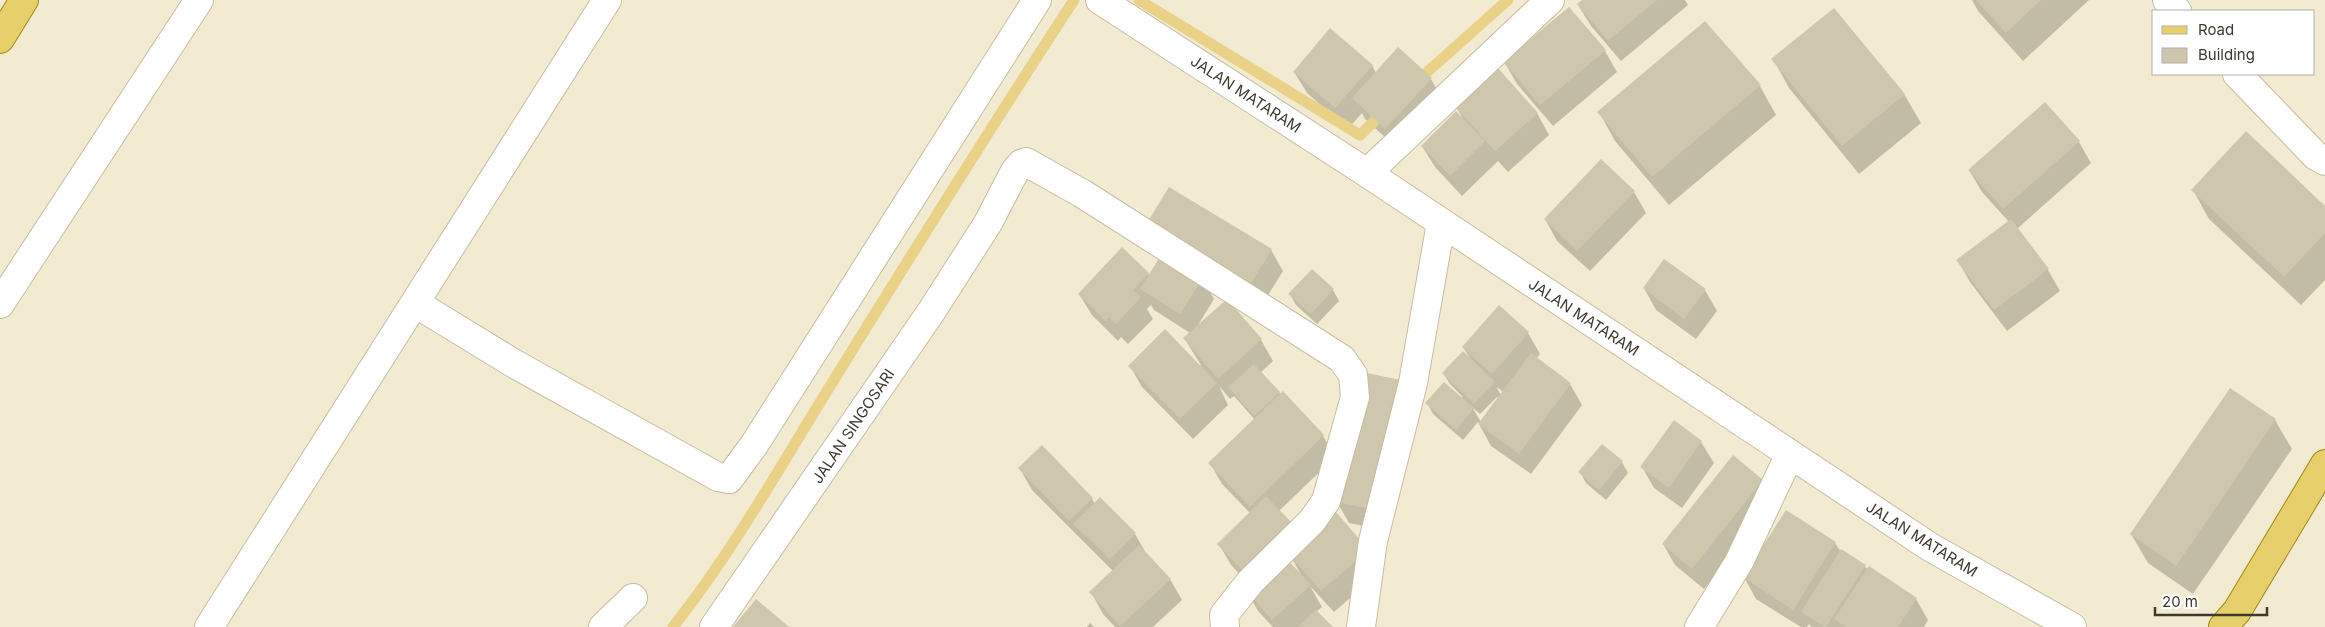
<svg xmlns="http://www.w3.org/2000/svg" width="2325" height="627" font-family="Inter,sans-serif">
<rect width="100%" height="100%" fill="#f3ebd1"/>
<!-- shadow -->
<path fill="#0003" fill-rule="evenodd" d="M1584 0H1685L1688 5 1621 61 1591 26 1578 5Z
M1972 0H2089L2023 61 1978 11Z
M1605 51 1617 72 1553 126 1517 84 1505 63Z
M1773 59 1904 94 1921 123 1859 174 1789 88Z
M1372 65 1376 73 1431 79 1443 100 1398 149 1365 119 1362 113 1348 129 1307 93 1294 72Z
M1760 86 1776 115 1669 205 1615 141 1599 112Z
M2045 103 2079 142 2091 163 2017 229 2048 270 2060 291 2007 331 1970 282 1958 261 2009 222 1982 192 1969 170Z
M1456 106 1537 113 1549 135 1508 172 1498 161 1462 196 1435 167 1422 146 1463 119Z
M2193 190 2325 207V280L2301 305 2209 219Z
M1634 192 1646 213 1590 271 1557 241 1545 219Z
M1147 226 1271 250 1283 271 1260 308Z
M1122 249 1150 276 1202 278 1214 299 1198 325 1226 301 1261 340 1273 361 1260 373 1323 436 1335 457 1279 511 1293 526 1335 512 1380 572 1334 612 1310 586 1322 607 1316 612 1331 627H1273L1258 611 1246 590 1251 586 1231 565 1219 544 1250 513 1222 484 1210 463 1255 420 1234 396 1230 399 1219 386 1228 405 1193 439 1142 387 1130 366H1199L1201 365 1184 338 1190 333 1154 310 1151 305 1147 309 1153 319 1128 344 1121 337 1118 341 1092 315 1079 294ZM1293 560 1301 575 1289 563Z
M1644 288 1705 290 1717 311 1696 339 1656 310Z
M1333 290 1339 301 1317 324 1296 305 1290 294Z
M1528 333 1540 354 1536 359 1570 384 1582 405 1531 474 1491 446 1478 422 1463 440 1433 414 1427 403 1463 397 1450 384 1443 373 1470 358 1463 347ZM1497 387 1503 392 1501 395 1497 388ZM1497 397 1499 398 1481 422 1472 407 1480 414Z
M1400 381 1388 531 1349 523 1337 502Z
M2275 420 2292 449 2193 594 2148 563 2131 534Z
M1674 422 1701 442 1714 463 1682 508 1654 488 1642 467Z
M1622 462 1628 473 1606 500 1586 483 1580 472Z
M1020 469 1092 499 1095 504 1135 534 1147 555 1170 579 1182 600 1153 627H1115L1103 614 1091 592 1113 571 1032 490Z
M1762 481 1774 502 1704 589 1675 565 1663 544Z
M1835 543 1841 552 1916 599 1928 620 1924 627H1811L1809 624 1807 627H1801L1756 599 1744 577Z
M1090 623 1094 627H1087Z"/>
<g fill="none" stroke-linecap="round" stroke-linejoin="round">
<!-- stream -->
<path stroke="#e9d287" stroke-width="11" d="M1139 0 1360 135 1386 110
M1416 82 1508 0
M673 627C733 551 781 465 832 383 911 255 991 127 1074 0"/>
</g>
<!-- building -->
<path fill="#cec7ad" d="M1582 0H1657L1608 41 1577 4Z
M1976 0H2041L2006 33Z
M1569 7 1606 50 1540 105 1503 62Z
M1834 8 1905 94 1842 146 1771 59Z
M1705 21 1761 85 1652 177 1597 112Z
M1330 28 1373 65 1335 108 1293 72Z
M1398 47 1432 78 1385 129 1352 98Z
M1497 67 1538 113 1495 151 1454 106Z
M2045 102 2080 141 2003 209 1968 170Z
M1456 111 1485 141 1450 176 1421 146Z
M2246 131 2325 206V233L2284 277 2191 190Z
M1601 159 1635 191 1577 251 1544 219Z
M1169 187 1272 249 1248 288 1145 226Z
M2011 219 2049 269 1994 310 1956 260Z
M1122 247 1149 273 1133 290 1141 297 1116 324 1108 317 1106 321 1078 294Z
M1163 252 1203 277 1180 314 1140 289Z
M1664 259 1706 289 1684 319 1643 288Z
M1312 269 1334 289 1311 314 1288 294Z
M1227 299 1262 339 1218 379 1183 338Z
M1499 305 1529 332 1492 374 1462 347Z
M1165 329 1217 383 1180 419 1128 366Z
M1463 351 1495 382 1474 404 1442 373Z
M1531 353 1571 383 1519 454 1478 424Z
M1254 364 1280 392 1254 416 1228 387Z
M1362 372 1401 380 1376 510 1336 502Z
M1444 382 1474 408 1456 430 1425 403Z
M2230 388 2276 419 2176 566 2130 534Z
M1283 391 1324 435 1250 507 1208 463Z
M1674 420 1702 441 1669 488 1640 467Z
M1602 444 1623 461 1599 490 1578 472Z
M1042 445 1093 498 1069 521 1018 468Z
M1733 455 1763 480 1692 569 1662 544Z
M1266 496 1294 525 1245 573 1217 544Z
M1100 497 1136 533 1110 559 1073 524Z
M1786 510 1836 542 1793 610 1743 577Z
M1335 511 1369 550 1321 591 1287 552Z
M1139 545 1171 579 1120 626 1089 592Z
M1841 549 1866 565 1826 627H1824L1801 612Z
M1283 555 1311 585 1272 620 1245 589Z
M1869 566 1917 598 1898 627H1846L1834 619Z
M756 599 789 627H733Z
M1316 610 1333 627H1298Z"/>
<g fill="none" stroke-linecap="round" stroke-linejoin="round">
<!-- minor casing -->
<g stroke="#c5bda4" stroke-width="30">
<path id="minor" d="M1100 0 1367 173 1930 547 2072 627
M2167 0 2177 11
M2237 74 2316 156 2325 161
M1367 173 1550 0
M415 303 513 363 718 477 729 479 754 445 1037 0
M0 304 199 0
M209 627 607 0
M603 627 633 598
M714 627 931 312 988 223 1015 171 1021 164 1026 162 1083 194 1342 359 1353 375 1355 397 1326 501 1312 521 1250 582 1224 615 1225 627
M1361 627 1373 541 1413 383 1441 223
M1699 627 1739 562 1790 454"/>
</g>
<!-- major casing -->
<g stroke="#a18716" stroke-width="30">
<path id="major" d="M0 39 24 0
M2223 627 2237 611 2325 464"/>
</g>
<!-- minor -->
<use href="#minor" stroke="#fff" stroke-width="28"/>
<!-- major -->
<use href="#major" stroke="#e7d06b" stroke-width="28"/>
</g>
<g text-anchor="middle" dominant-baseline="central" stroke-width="4" stroke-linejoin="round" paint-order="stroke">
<!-- street labels -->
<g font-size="15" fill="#3c392e" stroke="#fff">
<text transform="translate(1246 94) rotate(33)">JALAN MATARAM</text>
<text transform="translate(1584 317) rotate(33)">JALAN MATARAM</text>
<text transform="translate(853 426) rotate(-56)">JALAN SINGOSARI</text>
<text transform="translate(1922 539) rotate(32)">JALAN MATARAM</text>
</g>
</g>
<!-- legend -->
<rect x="2152" y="10" width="162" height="65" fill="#ffffff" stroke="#b1b0ab"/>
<rect x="2162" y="26" width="25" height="8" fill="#e7d06b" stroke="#b1b0ab"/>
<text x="2198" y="35" font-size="15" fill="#3c392e">Road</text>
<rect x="2162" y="48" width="25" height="15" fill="#cec7ad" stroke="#b1b0ab"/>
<text x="2198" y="60" font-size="15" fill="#3c392e">Building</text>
<!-- scale -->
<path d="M2155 607v8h112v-8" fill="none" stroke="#3c392e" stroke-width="2.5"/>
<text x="2162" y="607" font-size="15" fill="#3c392e" stroke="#ffffff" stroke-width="4" paint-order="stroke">20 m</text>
</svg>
